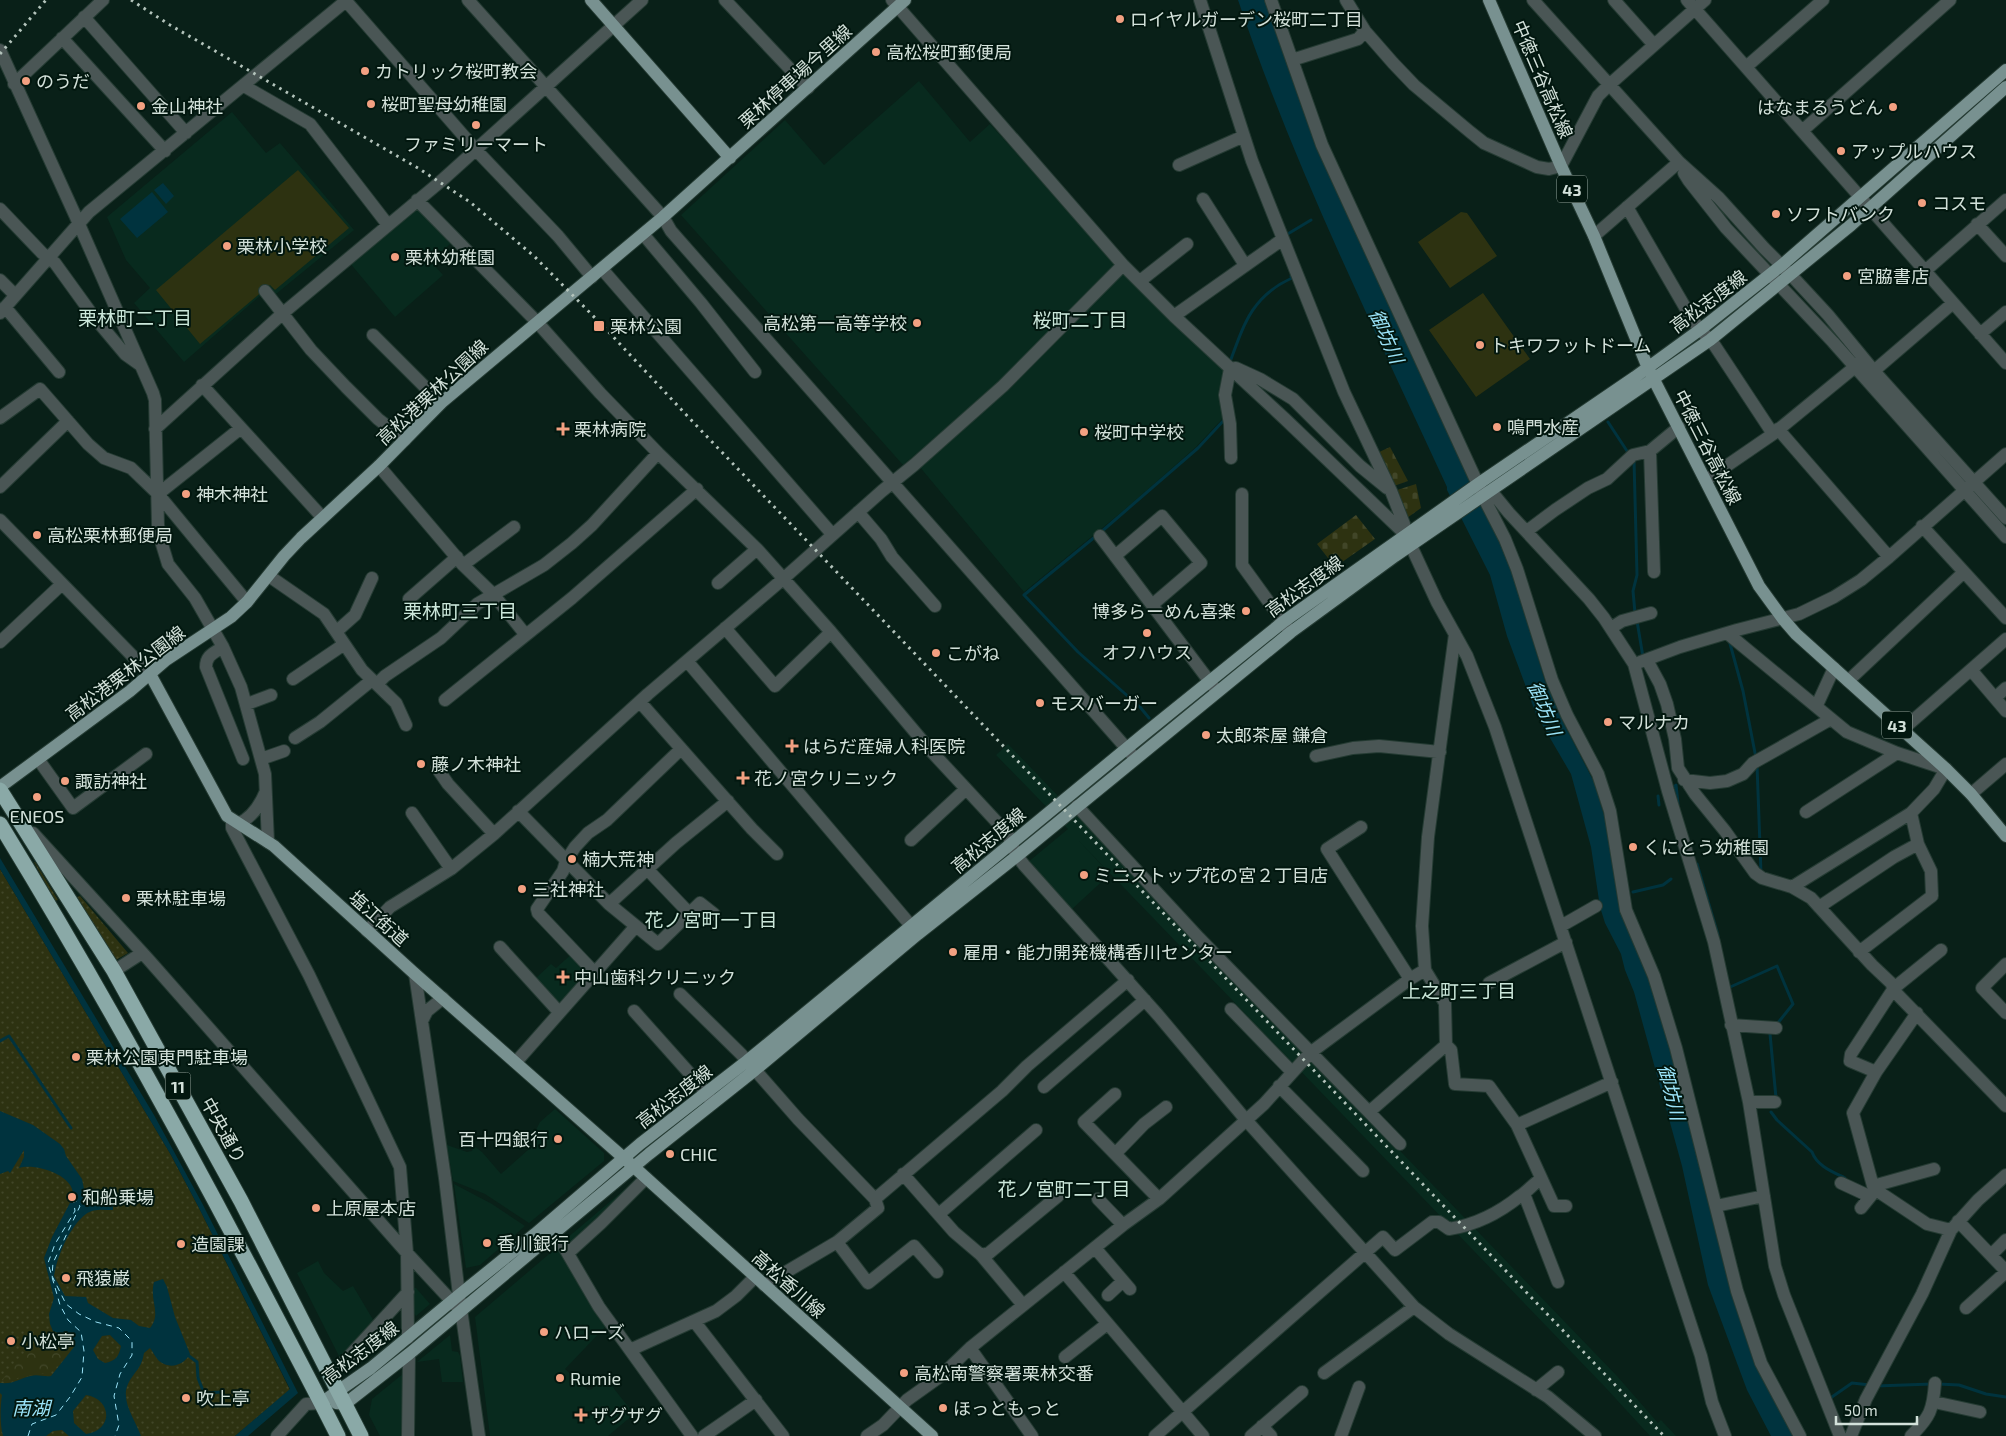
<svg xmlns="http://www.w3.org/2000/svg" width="2006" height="1436" font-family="'Exo 2','Noto Sans JP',sans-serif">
<defs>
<pattern id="green-dots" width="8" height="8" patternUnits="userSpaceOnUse" patternTransform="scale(1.25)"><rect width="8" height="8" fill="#2d3211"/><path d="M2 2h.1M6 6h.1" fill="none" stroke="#414628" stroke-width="1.8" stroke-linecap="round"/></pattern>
<pattern id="forest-crowns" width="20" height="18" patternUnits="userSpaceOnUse" patternTransform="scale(1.25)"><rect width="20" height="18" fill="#2d3211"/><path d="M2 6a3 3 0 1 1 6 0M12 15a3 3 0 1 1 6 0" fill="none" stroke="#414628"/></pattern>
<pattern id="cemetery-stones" width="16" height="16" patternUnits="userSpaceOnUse" patternTransform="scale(1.25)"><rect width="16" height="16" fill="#2d3211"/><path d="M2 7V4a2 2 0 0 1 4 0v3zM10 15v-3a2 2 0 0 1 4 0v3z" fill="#414628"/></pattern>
</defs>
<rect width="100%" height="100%" fill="#092018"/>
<!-- built -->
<path fill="#082a1e" d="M919 81 970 142 990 124 1116 264 1000 382 903 465 681 215 785 120 824 165Z
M232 112 266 153 280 143 354 230 276 294 269 288 184 362 134 303 150 288 126 260 107 217Z
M415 206 451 243 431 262 443 275 395 317 349 262Z
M1122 272 1224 370V417L1196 447 1129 506 1024 592 919 466Z
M1008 744 1617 1376 1658 1423 1661 1420 1676 1436H1650L1605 1387 1077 839 1110 874 1070 911 1027 863 1068 829 996 755Z
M573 953 590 971 562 1004 557 1003 535 979 551 964 556 968Z
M555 1109 604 1153V1161L529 1223 485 1194 453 1181 447 1145 467 1152 472 1151 474 1146 482 1152 501 1174 537 1142 532 1138 540 1122Z
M454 1184 492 1204 525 1226 480 1265 466 1268Z
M631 1184 571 1248 566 1239Z
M555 1249 560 1252 592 1308 606 1326 565 1369 588 1390 592 1389 604 1376 634 1414 608 1436H490L475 1317Z
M318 1261 324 1273 343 1291 353 1286 375 1323 341 1360 297 1273Z
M413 1288H416L430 1304 416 1316 412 1311Z
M450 1335 452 1351 458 1352 460 1356 463 1382H442L439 1359 417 1362Z
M404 1373 405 1436H380L369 1415 372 1399Z"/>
<!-- green -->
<path fill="url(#green-dots)" d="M34 862H35L58 900 55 901Z
M0 869 171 1155 198 1206 290 1390 235 1436H0Z
M80 896 128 953 116 960 77 897Z"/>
<!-- forest -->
<path fill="url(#forest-crowns)" d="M50 1332 67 1337 71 1347 51 1372 1 1381 30 1346 41 1341Z"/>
<!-- cemetery -->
<path fill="url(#cemetery-stones)" d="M1390 447 1408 481 1394 486 1377 453Z
M1416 484 1421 508 1407 518 1397 490Z
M1356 515 1375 539 1335 567 1317 544Z"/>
<!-- pitch -->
<path fill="#2d3211" d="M298 170 349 228 275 290 270 285 200 344 156 290Z
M1461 212 1467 213 1497 256 1450 288 1418 242Z
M1483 293 1530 359 1476 397 1429 330Z"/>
<!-- water -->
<path fill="#00333e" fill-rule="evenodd" d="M1238 0H1265L1300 102 1343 204 1423 380 1503 548 1517 587 1545 681 1564 724 1594 782 1660 1001 1721 1246 1796 1436H1771L1747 1390 1708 1285 1682 1166 1634 992 1625 970 1621 954 1605 923 1600 907 1591 847 1571 774 1536 714 1507 636 1490 575 1447 490V487C1373 326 1295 169 1238 0Z
M163 183 174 196 166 204 154 190Z
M152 192 168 212 137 238 120 219Z
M0 858 154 1115 202 1203 298 1393 248 1436H235L290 1389 198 1206 171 1155 0 869Z
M0 1111 33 1125 60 1144 64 1149 66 1156 82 1179 86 1199 99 1198 113 1200V1210C104 1210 94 1208 86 1214 70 1226 57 1256 54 1276L65 1296 86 1297 88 1303 113 1318 131 1320 139 1326 150 1328C162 1313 149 1301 154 1282L163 1279 167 1287 175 1317 190 1354C184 1365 170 1370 159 1361 156 1358 153 1352 150 1348L144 1353C141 1370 135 1370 128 1384 120 1401 136 1421 141 1436H69L62 1430 53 1431 46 1436H3C0 1425 0 1407 2 1395L0 1393V1383C16 1384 17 1379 31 1376 37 1374 44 1377 51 1376L74 1347 72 1339 66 1333 60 1334 53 1331 50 1324 49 1314 54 1298 44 1258 52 1237 73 1197C76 1175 35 1163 19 1168L24 1157V1150L10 1173 8 1171 0 1174ZM110 1335 121 1346C119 1357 115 1361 105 1363L98 1359 93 1350 102 1336ZM86 1395C112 1399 114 1430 86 1434L74 1423 73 1411Z"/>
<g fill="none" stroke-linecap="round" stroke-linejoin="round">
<!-- stream -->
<path stroke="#00333e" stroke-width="3" d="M1286 235 1311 220
M1230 362C1244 324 1252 296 1292 278L1291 276
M1608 422 1629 454
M1634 460 1637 575 1633 591 1635 613
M1101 532 1198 448 1225 419
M1096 536 1024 595 1078 652 1140 707 1149 718
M1637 621 1643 657
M1729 640 1743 691 1756 758
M1757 765 1761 873
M1674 787 1676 785 1678 804
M1658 796 1659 805
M1697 864 1718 935
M1633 892 1663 885 1671 879
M1728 985V988L1777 966 1793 1004 1777 1024
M1770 1034 1776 1098
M0 1041 9 1036 71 1128
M1771 1112 1777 1120 1812 1152C1817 1166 1833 1172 1845 1178
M189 1356 197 1362 198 1378 204 1393 221 1392
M1938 1384 1959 1385 1986 1394 2006 1397
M1876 1386 1932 1384
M1829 1399 1852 1383 1870 1385"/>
<!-- ferry -->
<path stroke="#9ae3f8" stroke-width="1" stroke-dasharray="6 5" stroke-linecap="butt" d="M72 1197 80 1206 53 1263 52 1276 66 1304 79 1314 96 1322 119 1328 132 1341V1355L120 1374 114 1396 119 1425 115 1436
M28 1436 32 1424 56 1415 70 1397 82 1377 84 1351 81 1332 68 1320 60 1305 48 1263 55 1244 75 1211 73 1197"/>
<!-- minor casing -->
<g stroke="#253b33" stroke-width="14">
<path id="minor" d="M468 0 663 217 671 231 1135 758
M725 0 808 88
M892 0 1123 265 1174 316 1285 419 1406 535
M1200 0 1252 161 1344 392 1391 491 1404 524 1406 535 1437 602 1467 656 1495 727 1701 1356 1712 1402 1725 1436
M1271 0 1322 145 1487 504 1505 539 1517 569 1552 680 1567 715 1598 774 1610 811 1626 910 1654 976 1676 1048 1737 1291 1761 1363 1800 1436
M1346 0 1365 31 1393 63 1414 85 1469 131 1484 143 1537 167 1549 169 1561 166 1598 96 1609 85 1705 0
M1533 0 1679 162 1719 198 1764 248 1791 275 1828 315 1874 371 2006 518
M1614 0 1654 45
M1687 0 2006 363
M346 1 476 150 558 236 592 277
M84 17 186 133
M62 38 165 151
M0 50 75 215 153 393 155 400 158 525 161 541 168 564 195 598 223 647 241 687 265 774 268 842
M1292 60 1358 39 1365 31
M1746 67 1823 0
M14 84 103 0
M244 86 310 124 388 225
M1802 131 1950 0
M1179 165 1244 136
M1684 173 1689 181 1726 228 1833 342 2006 537
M1203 199 1245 265
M417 200 537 322 600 393 658 453 757 549 831 632 931 751 1007 833 1017 856 1024 865 1158 1015 1246 1120 1414 1307 1449 1334 1548 1397 1595 1436
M1627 207 1693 321 1715 346 1773 434
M0 209 42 253 55 263 94 317 125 354 139 364
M1977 224 2006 256
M643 234 701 303 755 372
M1594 236 1679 162
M602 269 832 534
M1925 271 2006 200
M0 280 15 295
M1140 281 1187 244
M265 291 311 350 346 387 378 419 405 440
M5 307 59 372
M0 313 89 212 347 0
M1174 316 1283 239
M1980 334 2006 312
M373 335 441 403
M1868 376 1953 303
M202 385 322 517
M0 418 40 389 88 444 104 458 131 468 158 494 241 428
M155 429 282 314 440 182 642 0
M1778 429 1889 557
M1650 451 1654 572
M1231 458 1230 424 1225 395 1230 369 1236 368 1260 379 1293 399 1360 466 1387 488
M379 466 463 565 493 594 525 634
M1706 480 1773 434 1861 362
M0 487 68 421
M1491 491 1509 513 1589 599 1604 618 1634 664 1668 791 1714 942 1749 1102 1775 1266 1784 1295 1840 1436
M158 494 247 602
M1242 494V565L1289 630
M858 512 881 539 892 557 935 606
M0 520 150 674
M1922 526 2006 618
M1527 531 1555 510 1588 488 1607 479 1633 455 1650 451 1679 427
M1100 536 1216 690
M1115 556 1162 516 1201 563 1152 605
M463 565 514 527
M269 576 324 614 362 670 396 703 406 725
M718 583 757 549
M409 599 457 557
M725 628 775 686 831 632
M1611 628 1622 621 1651 613
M337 631 355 615 372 578
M1727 633 1847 732 1897 753 1946 769 1934 789 1911 813 1792 887
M0 642 62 584
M223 647C214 653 206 655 206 667L243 759
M1647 660 1660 684 1667 704 1675 739 1678 768 1695 794 1725 831 1755 873 1762 878 1792 887 1811 898 1872 965 1891 983 1896 993 2006 1106
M687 661 918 934
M1640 662 1680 647 1737 630 1799 614 1834 597 1861 580 1889 557 2006 454
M1972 671 2006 711
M293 679 343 645
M1848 681 1964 572
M377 684 385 676 441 638 477 604 544 565 572 543 592 525 658 453
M1995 698 2006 688
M445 700 572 598 697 489
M640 702 752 829 777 854
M247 704 271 695
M1817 705 1834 668
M1902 730 2006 639
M295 738 320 722 372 680
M1316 756 1353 748 1379 746 1440 752
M38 759 73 808 146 754
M261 759 284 751
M437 768 448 784 494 834
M1684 780 1710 783 1727 781 1743 774 1753 763 1831 719
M1971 794 2006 764
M1077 806 1199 938 1369 1112 1446 1045
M518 811 609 904 658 944 700 903 714 914
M1806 812 1897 753
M412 813 451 869
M232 820V828L309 975 400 1167 407 1253 408 1338
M238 824C251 818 260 805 265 793
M1361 827 1327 849 1410 979
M33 833 148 959 407 1253 458 1308
M911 840 966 789
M647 869 690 914
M609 904 676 843 728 801
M1819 907 1894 857 1918 844
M1561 926 1596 906
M367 931 390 907 451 869 494 834 648 694 783 579 882 491 914 465 1003 386 1123 265
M500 947 559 1012
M1859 952 1932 896 1931 871 1918 844 1911 813
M2006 964 1982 988 2006 1013
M1425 970 1445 1003 1446 1045 1451 1050 1455 1084 1489 1086 1517 1125 1612 1082
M114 971 142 953
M594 972 538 913 537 909 563 871 566 861 575 847 588 833 607 820 681 749
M415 974 445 1178 459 1295 479 1436
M1489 983 1566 942
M680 994 741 1054 798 1119 875 1199 878 1208 837 1242 764 1285
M1231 1009 1292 1072
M634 1011 700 1085 712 1102
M1917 1013 1876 1072 1853 1113 1873 1186 1876 1190 1927 1224 1951 1230
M422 1021 427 1011 443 998
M1731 1025 1776 1028
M516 1062 636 926
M1876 1072 1850 1061 1851 1054 1894 988 1941 950
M1279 1086 1363 1171
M1044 1087 1145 1000
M1115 1094 1084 1122 1159 1199
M1749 1102H1775
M1369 1112 1400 1144
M1517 1125 1554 1206H1566
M1115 1154 1144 1124 1166 1107
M903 1174 954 1232 981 1255 1023 1305
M1841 1183 1869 1196
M1873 1186 1934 1169
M1524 1194 1558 1282
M875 1199 1002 1091 1027 1066 1128 980
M1098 1199 1123 1225
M1716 1206 1764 1196
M1861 1208 1874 1192
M939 1214 1036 1130
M1958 1221 2006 1271
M548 1225 564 1247 599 1307 692 1436
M837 1242 868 1283 914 1246 937 1272
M1095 1248 1130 1289
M568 1253 601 1223 646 1178
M981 1255 989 1253 1058 1196
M1991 1255 2006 1240
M1064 1272 1203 1436
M1108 1295 1123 1281
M1966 1308 2006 1272
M694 1321 783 1436
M970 1348 1032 1436
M630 1350 716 1311 736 1296 755 1277
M1065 1357 1107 1324
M342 1364 408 1292
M1324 1373 1414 1307
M1536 1390 1558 1372
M1934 1402 1980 1412
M1262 1426 1271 1436
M277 1436 306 1404 321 1403
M408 1436 409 1354
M704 1436 756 1400
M867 1436 883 1425 907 1400 942 1375 970 1348 1123 1225 1159 1199 1264 1104 1310 1053 1410 979 1425 970 1422 926 1428 837 1455 634
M1155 1436 1383 1237 1395 1250 1432 1222H1439L1449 1229C1475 1225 1499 1213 1520 1196 1528 1191 1533 1184 1541 1179
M1251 1436 1302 1392
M1341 1436 1359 1387
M1851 1436 1866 1399 1922 1294 1951 1230 1978 1200 2006 1175
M1911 1436C1930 1417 1933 1410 1935 1383"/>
</g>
<!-- major casing -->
<g stroke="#253b33" stroke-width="14">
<path id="major" d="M591 0 730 158
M1489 0 1561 166 1594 236 1648 368 1759 586 1783 619 1796 634 1946 769 1971 794 2006 836
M150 674 227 816 274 846 415 974 634 1167 932 1436
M0 787 130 691 166 660 231 617 247 602 284 556 301 538 379 466 441 403 663 217 905 0
M321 1403 371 1368 459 1295 535 1234 640 1144 747 1061 1143 735 1283 622 1478 484 1635 377 1701 329 1782 265 2006 70
M336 1403 345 1404 409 1354 649 1154 755 1070 918 934 1017 856 1291 632 1395 556 1710 340 1851 225 2006 87"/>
</g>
<!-- highway casing -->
<g stroke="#253b33" stroke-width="17">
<path id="highway" d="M0 790 114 971 241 1201 361 1436
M0 824C96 981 185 1142 270 1305 293 1349 316 1392 338 1436"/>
</g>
<!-- minor -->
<use href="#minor" stroke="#4a5655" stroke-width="12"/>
<!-- major -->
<use href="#major" stroke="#789190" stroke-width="12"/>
<!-- highway -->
<use href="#highway" stroke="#8aa9a7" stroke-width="15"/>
<!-- rail -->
<path stroke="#b4c4bc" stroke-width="3" stroke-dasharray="2.5 5" stroke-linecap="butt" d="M131 0 170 25 418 168 470 202 535 257 604 327 693 422 1664 1436
M0 54 46 0"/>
</g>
<!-- markers -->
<g fill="#f2a081" stroke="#02170f" stroke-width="2">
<circle cx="1120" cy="19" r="5"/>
<circle cx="876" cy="52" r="5"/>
<circle cx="365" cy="71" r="5"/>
<circle cx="26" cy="81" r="5"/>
<circle cx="371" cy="104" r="5"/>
<circle cx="141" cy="106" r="5"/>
<circle cx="1893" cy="107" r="5"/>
<circle cx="476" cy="125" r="5"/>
<circle cx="1841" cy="151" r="5"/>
<circle cx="1922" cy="203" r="5"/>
<circle cx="1776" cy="214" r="5"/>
<circle cx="227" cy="246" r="5"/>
<circle cx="395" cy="257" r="5"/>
<circle cx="1847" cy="276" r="5"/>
<circle cx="917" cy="323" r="5"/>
<rect x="593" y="320" width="12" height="12" rx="2.5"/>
<circle cx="1480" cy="345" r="5"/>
<circle cx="1497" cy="427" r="5"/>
<path d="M560.5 421.5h5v5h5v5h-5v5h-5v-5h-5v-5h5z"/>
<circle cx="1084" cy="432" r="5"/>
<circle cx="186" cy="494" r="5"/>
<circle cx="37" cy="535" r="5"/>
<circle cx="1246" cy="611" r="5"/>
<circle cx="1147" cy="633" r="5"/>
<circle cx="936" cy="653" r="5"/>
<circle cx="1040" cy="703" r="5"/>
<circle cx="1608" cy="722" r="5"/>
<circle cx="1206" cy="735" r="5"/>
<path d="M789.5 738.5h5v5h5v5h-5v5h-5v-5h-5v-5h5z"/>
<circle cx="421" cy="764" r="5"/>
<path d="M740.5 770.5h5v5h5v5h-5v5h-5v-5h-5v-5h5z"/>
<circle cx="65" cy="781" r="5"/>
<circle cx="37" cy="797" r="5"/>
<circle cx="1633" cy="847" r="5"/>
<circle cx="572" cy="859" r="5"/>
<circle cx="1084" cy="875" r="5"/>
<circle cx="522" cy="889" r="5"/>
<circle cx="126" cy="898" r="5"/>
<circle cx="953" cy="952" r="5"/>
<path d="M560.5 969.5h5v5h5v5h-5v5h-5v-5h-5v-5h5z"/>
<circle cx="76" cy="1057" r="5"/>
<circle cx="558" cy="1139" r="5"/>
<circle cx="670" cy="1154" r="5"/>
<circle cx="72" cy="1197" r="5"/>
<circle cx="316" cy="1208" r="5"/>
<circle cx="487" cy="1243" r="5"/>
<circle cx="181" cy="1244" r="5"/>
<circle cx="66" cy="1278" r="5"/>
<circle cx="544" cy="1332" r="5"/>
<circle cx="11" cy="1341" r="5"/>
<circle cx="904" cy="1373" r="5"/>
<circle cx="560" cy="1378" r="5"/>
<circle cx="186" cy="1398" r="5"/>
<circle cx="943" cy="1408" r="5"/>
<path d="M578.5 1407.5h5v5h5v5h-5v5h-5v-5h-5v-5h5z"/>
</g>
<g text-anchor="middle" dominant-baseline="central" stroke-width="4" stroke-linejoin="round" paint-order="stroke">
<!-- shield labels -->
<g fill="#02170f" stroke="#94a49d" stroke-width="1">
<rect x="1557" y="175.5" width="30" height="27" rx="4"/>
<rect x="1882" y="711.5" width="30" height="27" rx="4"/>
<rect x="165.5" y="1072.5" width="25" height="27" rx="4"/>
</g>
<g font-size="16" font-weight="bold" fill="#d3e1da">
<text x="1572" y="189">43</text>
<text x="1897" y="725">43</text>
<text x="178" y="1086">11</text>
</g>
<!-- poi labels -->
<g font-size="18" fill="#d3e1da" stroke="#02170f" text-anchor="start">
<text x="1130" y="19">ロイヤルガーデン桜町二丁目</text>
<text x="886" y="52">高松桜町郵便局</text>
<text x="375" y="71">カトリック桜町教会</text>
<text x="36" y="81">のうだ</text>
<text x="381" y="104">桜町聖母幼稚園</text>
<text x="151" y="106">金山神社</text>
<text x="1883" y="107" text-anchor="end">はなまるうどん</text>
<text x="476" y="144" text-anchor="middle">ファミリーマート</text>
<text x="1851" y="151">アップルハウス</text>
<text x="1932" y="203">コスモ</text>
<text x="1786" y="214">ソフトバンク</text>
<text x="237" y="246">栗林小学校</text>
<text x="405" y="257">栗林幼稚園</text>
<text x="1857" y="276">宮脇書店</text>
<text x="907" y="323" text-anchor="end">高松第一高等学校</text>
<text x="610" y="326">栗林公園</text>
<text x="1490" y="345">トキワフットドーム</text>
<text x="1507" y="427">鳴門水産</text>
<text x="574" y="429">栗林病院</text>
<text x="1094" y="432">桜町中学校</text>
<text x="196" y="494">神木神社</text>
<text x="47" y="535">高松栗林郵便局</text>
<text x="1236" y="611" text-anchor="end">博多らーめん喜楽</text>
<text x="1147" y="652" text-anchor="middle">オフハウス</text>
<text x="946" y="653">こがね</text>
<text x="1050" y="703">モスバーガー</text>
<text x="1618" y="722">マルナカ</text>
<text x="1216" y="735">太郎茶屋 鎌倉</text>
<text x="803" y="746">はらだ産婦人科医院</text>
<text x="431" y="764">藤ノ木神社</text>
<text x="754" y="778">花ノ宮クリニック</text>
<text x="75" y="781">諏訪神社</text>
<text x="37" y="816" text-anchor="middle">ENEOS</text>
<text x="1643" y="847">くにとう幼稚園</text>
<text x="582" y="859">楠大荒神</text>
<text x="1094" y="875">ミニストップ花の宮２丁目店</text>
<text x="532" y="889">三社神社</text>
<text x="136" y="898">栗林駐車場</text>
<text x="963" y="952">雇用・能力開発機構香川センター</text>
<text x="574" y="977">中山歯科クリニック</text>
<text x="86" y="1057">栗林公園東門駐車場</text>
<text x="548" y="1139" text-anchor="end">百十四銀行</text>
<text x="680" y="1154">CHIC</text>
<text x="82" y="1197">和船乗場</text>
<text x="326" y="1208">上原屋本店</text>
<text x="497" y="1243">香川銀行</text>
<text x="191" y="1244">造園課</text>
<text x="76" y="1278">飛猿巌</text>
<text x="554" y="1332">ハローズ</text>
<text x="21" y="1341">小松亭</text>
<text x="914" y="1373">高松南警察署栗林交番</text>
<text x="570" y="1378">Rumie</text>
<text x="196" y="1398">吹上亭</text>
<text x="953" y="1408">ほっともっと</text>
<text x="591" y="1415">ザグザグ</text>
</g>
<!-- street labels -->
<g font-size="18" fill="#d3e1da" stroke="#02170f">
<text transform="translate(795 76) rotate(-42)">栗林停車場今里線</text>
<text transform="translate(1543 79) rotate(67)">中徳三谷高松線</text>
<text transform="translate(1708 301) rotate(-37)">高松志度線</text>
<text transform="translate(432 392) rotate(-43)">高松港栗林公園線</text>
<text transform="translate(1708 447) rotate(63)">中徳三谷高松線</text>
<text transform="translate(1304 586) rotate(-36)">高松志度線</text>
<text transform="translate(125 673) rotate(-37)">高松港栗林公園線</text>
<text transform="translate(988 840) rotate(-40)">高松志度線</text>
<text transform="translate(379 918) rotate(42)">塩江街道</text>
<text transform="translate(674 1096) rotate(-38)">高松志度線</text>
<text transform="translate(224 1130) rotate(61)">中央通り</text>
<text transform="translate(789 1284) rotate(42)">高松香川線</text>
<text transform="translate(360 1352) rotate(-37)">高松志度線</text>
</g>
<!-- neighbourhood labels -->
<g font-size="19" fill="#cbe7da" stroke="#02170f">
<text x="135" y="317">栗林町二丁目</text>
<text x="1080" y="319">桜町二丁目</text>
<text x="460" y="610">栗林町三丁目</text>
<text x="711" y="919">花ノ宮町一丁目</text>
<text x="1459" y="990">上之町三丁目</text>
<text x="1064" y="1188">花ノ宮町二丁目</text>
</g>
<!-- water labels -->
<g font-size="19" font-style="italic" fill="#9ae3f8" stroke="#02170f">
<text transform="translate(1387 336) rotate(66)">御坊川</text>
<text transform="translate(1545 708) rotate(67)">御坊川</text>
<text transform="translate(1672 1092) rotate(76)">御坊川</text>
<text x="31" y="1407">南湖</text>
</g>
</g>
<!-- scale -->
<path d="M1836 1416v8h81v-8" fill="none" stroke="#d3e1da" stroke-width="2.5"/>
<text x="1844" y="1416" font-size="15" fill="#d3e1da" stroke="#02170f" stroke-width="4" paint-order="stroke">50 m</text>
</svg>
